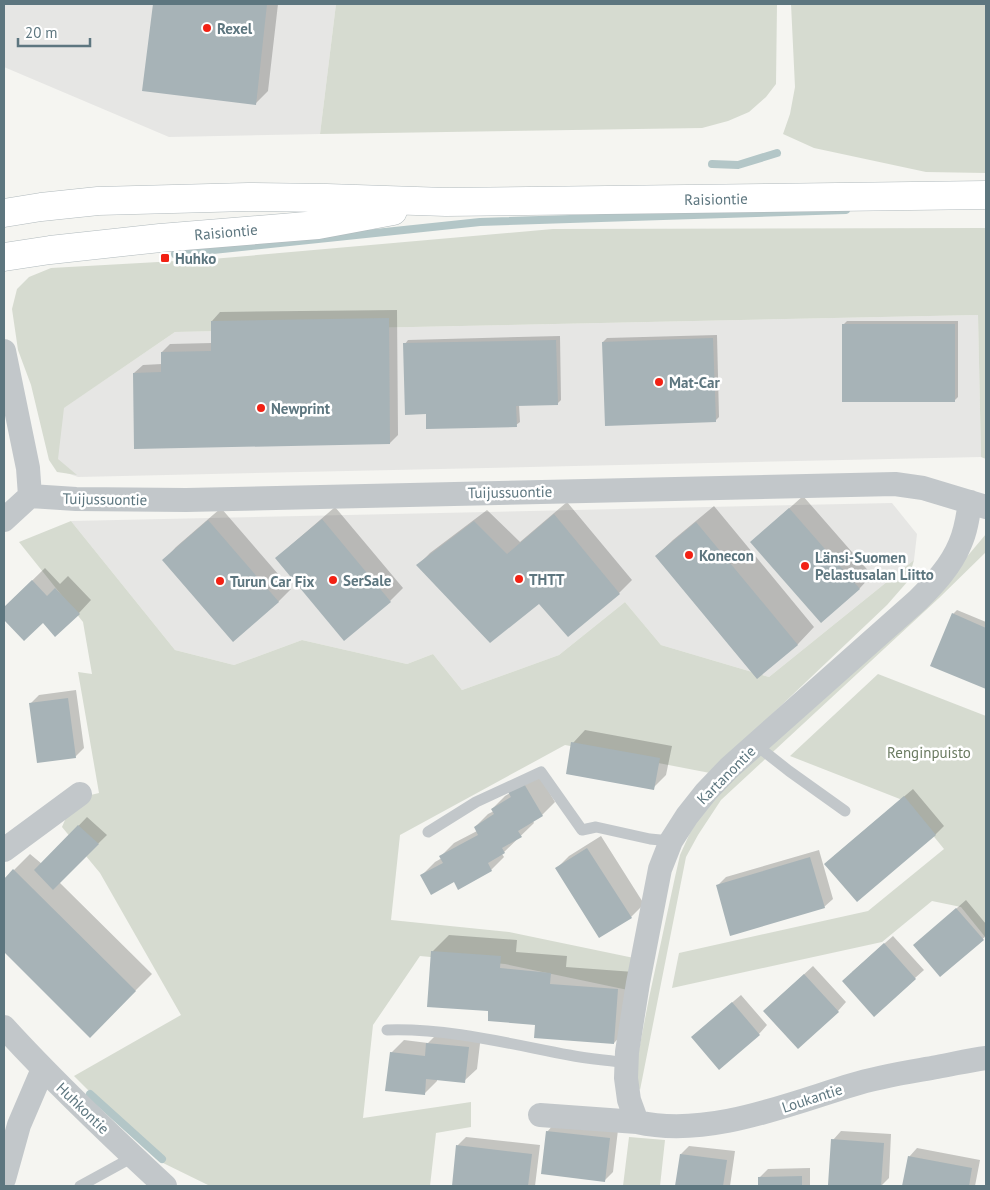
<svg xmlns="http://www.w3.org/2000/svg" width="990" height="1190" font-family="'PT Sans',sans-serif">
<rect width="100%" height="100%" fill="#f5f5f1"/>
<!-- built -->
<path fill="#e6e6e4" d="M4 4H336L320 134 169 137 4 67Z
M978 315 981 457 78 477 64 472 57 461 46 420 175 332Z
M892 503 917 534 914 560 769 677 661 645 625 602 559 655 462 690 433 654 407 664 302 640 234 665 175 650 71 521Z"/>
<!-- green -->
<path fill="#d6dbd0" d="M336 4H777L776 84 766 97 749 112 728 121 702 128 320 134Z
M791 4H986V173L926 172 814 148 783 134 790 114 795 87Z
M986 228V459L981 457 978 315 175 332 64 408 58 459 77 475 57 472 49 460 31 385 18 350 12 309 17 289 29 277 51 268 212 259 553 229Z
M71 521 175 650 234 665 302 640 407 664 433 654 462 690 559 655 625 602 661 645 769 677 914 560 908 581 887 605 710 773 565 745 400 835 391 920 509 932 634 958 628 990 505 964 420 956 373 1025 363 1118 471 1102V1127L436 1133 430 1186H210L159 1161 74 1076 181 1015 100 873 62 827 74 799 99 793 78 672 92 674 83 622 19 542Z
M986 534V552L939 598 721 800 698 835 686 857 640 1090 636 1083 638 1055 649 998 675 877 680 855 689 835 698 819 727 782 965 559Z
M878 674 986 716V938L961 907 932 901 882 942 672 988 679 953 868 911 944 849 905 801 790 756Z
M629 1137 665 1140 660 1186H623Z"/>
<!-- shadow -->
<path fill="#0003" d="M154 4H278L268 91 255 104 143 90Z
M397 310 398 435 390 443 134 373 143 365 162 364V352L170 344 212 343V321L220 312Z
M847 321H958V397L954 401 843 325Z
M717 335 719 417 715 421 603 342 607 338Z
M560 336 561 400 557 404 519 405 520 422 516 425 427 413 405 344 408 340Z
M803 496 872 575 860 588 821 622 765 530Z
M567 502 632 580 619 593 568 635 539 602 418 565 430 553 487 510 520 542Z
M714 506 814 627 798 644 757 678 656 556 673 540Z
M335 507 403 588 390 601 290 546Z
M221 508 291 589 278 602 164 560 176 547Z
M45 568 60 584 68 576 91 600 79 613 43 622 24 639 4 618V608Z
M957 610 986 622V688L932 665 953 614Z
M76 690 84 748 75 757 30 704 39 695Z
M585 730 672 746 666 775 653 788 573 743Z
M536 770 555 802 542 815 533 821 534 823 502 854 504 857 491 870 454 881 422 875 435 862 442 858 441 856 454 843 477 831 475 827 488 814 494 811 492 809 505 796 510 793Z
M913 789 944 826 936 834 857 901 834 856Z
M87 817 107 835 59 882 152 974 90 1036 4 950V880L30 854 42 864Z
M601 836 644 904 631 917 557 868 569 856Z
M819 850 833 899 824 907 717 886 726 877Z
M966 900 986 924V936L941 975 915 945Z
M449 935 517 940 516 952 567 956 566 967 634 972 630 1026 614 1043 536 1024 490 1010 432 952Z
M893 936 924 970 915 978 852 972Z
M813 966 846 1002 838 1011 773 1003Z
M741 995 767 1025 759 1034 692 1037Z
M440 1031 481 1035 477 1069 464 1081 437 1078V1081L424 1094 391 1053 404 1040 428 1043Z
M555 1123 618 1130 613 1172 604 1181 547 1132Z
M841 1131 891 1134 889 1178 881 1186 830 1184 833 1140Z
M466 1137 540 1145 535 1186H453L458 1145Z
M689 1146 735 1151 730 1186H676L681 1154Z
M917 1148 980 1160 975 1186H903L909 1157Z
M810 1168V1186H760L759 1178 768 1169Z"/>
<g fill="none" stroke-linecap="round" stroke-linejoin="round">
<!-- stream -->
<path stroke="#b3c6c7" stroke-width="8" d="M712 164 738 165 777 153
M175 254 480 222 846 210
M90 1094 162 1159"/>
</g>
<!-- building -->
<path fill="#a7b3b7" d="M153 4H267L256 105 142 91Z
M389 318 390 444 134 449 133 373 161 372V352L211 351V321Z
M842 324H955V402H842Z
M713 338 716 422 605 426 602 342Z
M556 340 558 405 516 406 517 427 426 429V414L405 415 403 343Z
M789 508 860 589 821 623 750 542Z
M554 514 620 594 568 637 539 604 490 643 416 565 474 521 507 554Z
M322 519 391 602 344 641 275 558Z
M208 520 279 602 233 642 162 560Z
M696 522 798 645 757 679 655 556Z
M32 580 47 596 55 588 80 614 55 637 43 623 24 641 4 620V607Z
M952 613 986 628V689L930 666Z
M68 698 76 758 37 763 29 703Z
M571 742 660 758 654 790 566 774Z
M523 782 543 816 518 831 522 837 502 848 505 853 488 863 492 871 458 890 454 882 431 895 420 875 443 863 439 856 478 835 474 827 494 814 491 809 511 797 508 792Z
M904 796 936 835 857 902 824 864Z
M78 825 99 844 53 890 34 870Z
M587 848 632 918 599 938 555 868Z
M810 857 825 908 730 936 716 885Z
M13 869 136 991 90 1038 4 952V879Z
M956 908 984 940 940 977 913 945Z
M884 943 916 979 874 1017 842 981Z
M431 951 501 956 500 968 551 973 550 984 618 989 614 1044 534 1038 535 1025 488 1021V1011L427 1007Z
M804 974 839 1012 798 1049 763 1011Z
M732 1002 760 1035 719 1070 691 1037Z
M426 1043 469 1047 465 1083 426 1079 425 1095 385 1091 390 1052 425 1056Z
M546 1131 610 1138 605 1182 541 1174Z
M831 1139 884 1143 881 1186 828 1185Z
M456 1145 532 1154 528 1186H452Z
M680 1154 727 1160 723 1186H675Z
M908 1156 972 1168 969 1186H902Z
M802 1176V1186H758V1177Z"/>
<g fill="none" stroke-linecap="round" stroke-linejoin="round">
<!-- secondary casing -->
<g stroke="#b1babd" stroke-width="29">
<path id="secondary" d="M4 213 41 207 98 201 248 197 327 198 446 202 986 195
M4 257 50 250 160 238 318 225 393 211"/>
</g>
<!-- lane -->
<path stroke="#c2c7ca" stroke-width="11" d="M756 745 789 771 845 811
M428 832 476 802 541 772 582 830 596 827 650 839 671 841
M387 1030C448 1028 510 1044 569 1055 588 1059 607 1060 626 1063
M80 1186 133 1157"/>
<!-- street -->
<path stroke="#c2c7ca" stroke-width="24" d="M4 351 28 468 30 496 4 520
M30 496 76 499 186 500 895 484 923 488 986 507
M4 850 80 794
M4 1027C55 1083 110 1135 165 1186
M540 1115 637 1122C707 1138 786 1105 852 1085 880 1076 909 1072 937 1067 954 1064 970 1060 986 1058
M637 1122 629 1100 626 1078 627 1052 638 983 660 869 671 841 687 816 706 792 729 768 918 600C934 584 951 566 960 544 966 531 968 516 970 502
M4 1179 19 1125 43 1069"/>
<!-- secondary -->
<use href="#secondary" stroke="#fff" stroke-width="28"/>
</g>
<!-- markers -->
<g fill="#f22114" stroke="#fff" stroke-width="2">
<circle cx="207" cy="28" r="5"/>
<rect x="160" y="253" width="10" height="10" rx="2.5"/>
<circle cx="659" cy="382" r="5"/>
<circle cx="261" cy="408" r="5"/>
<circle cx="689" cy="555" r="5"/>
<circle cx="805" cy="566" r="5"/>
<circle cx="519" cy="579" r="5"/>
<circle cx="333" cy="580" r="5"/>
<circle cx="220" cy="581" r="5"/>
</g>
<g text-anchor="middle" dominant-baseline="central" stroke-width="5" stroke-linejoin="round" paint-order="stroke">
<!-- poi labels -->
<g font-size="15" font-weight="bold" fill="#5d767f" stroke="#fff" text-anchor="start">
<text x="217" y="28">Rexel</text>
<text x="175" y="258">Huhko</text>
<text x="669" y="382">Mat-Car</text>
<text x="271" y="408">Newprint</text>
<text x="699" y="555">Konecon</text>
<text x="815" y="557">Länsi-Suomen<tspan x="815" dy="17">Pelastusalan Liitto</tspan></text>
<text x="529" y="579">THTT</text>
<text x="343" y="580">SerSale</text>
<text x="230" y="581">Turun Car Fix</text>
</g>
<!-- street labels -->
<g font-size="15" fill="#5d767f" stroke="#fff">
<text transform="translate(716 199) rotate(-1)">Raisiontie</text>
<text transform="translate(226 232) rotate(-5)">Raisiontie</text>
<text transform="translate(510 492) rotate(-1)">Tuijussuontie</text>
<text transform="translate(105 499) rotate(1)">Tuijussuontie</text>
<text transform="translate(726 775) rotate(-45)">Kartanontie</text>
<text transform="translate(812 1098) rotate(-18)">Loukantie</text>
<text transform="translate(83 1108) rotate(44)">Huhkontie</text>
</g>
<!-- park labels -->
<g font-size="15" fill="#6b7b61" stroke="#fff">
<text x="929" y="752">Renginpuisto</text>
</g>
</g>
<!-- border -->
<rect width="990" height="1190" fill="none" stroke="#5d767f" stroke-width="10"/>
<!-- scale -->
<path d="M18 38v8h72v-8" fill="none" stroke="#5d767f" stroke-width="2.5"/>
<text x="25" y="38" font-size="15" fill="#5d767f" stroke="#ffffff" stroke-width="4" paint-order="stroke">20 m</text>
</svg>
